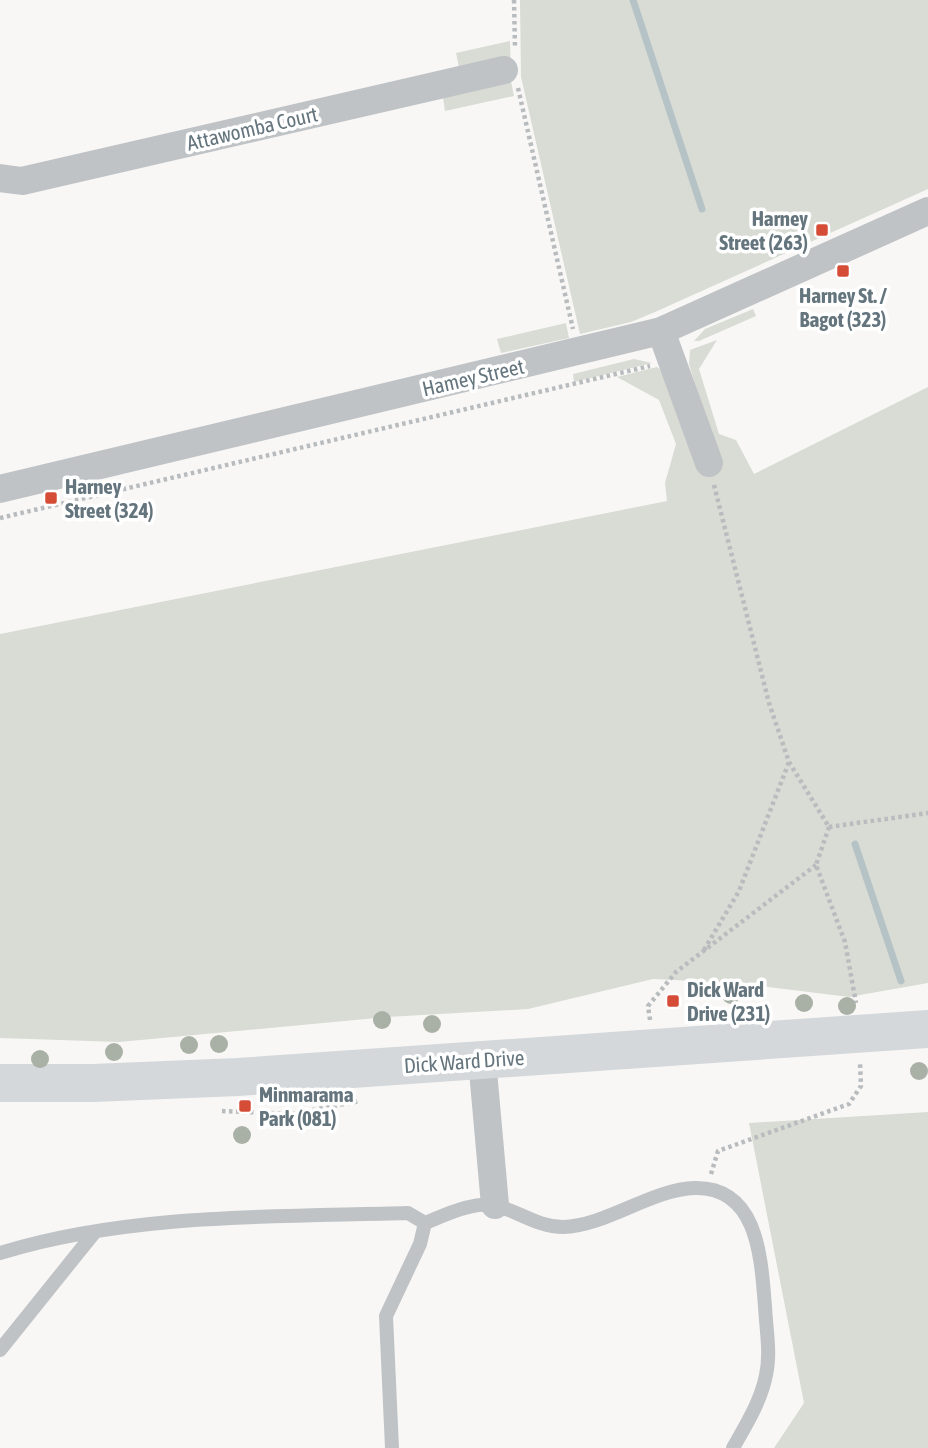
<svg xmlns="http://www.w3.org/2000/svg" width="928" height="1448" font-family="'Asap Condensed',sans-serif">
<rect width="100%" height="100%" fill="#f8f7f5"/>
<!-- green -->
<path fill="#d8dcd4" d="M520 0H928V189L655 312 631 322 580 334 521 77Z
M510 41 511 81 514 96 445 111 443 97 459 67 456 53Z
M753 309 756 316 699 341H694L705 329Z
M566 323 569 338 501 353 497 339Z
M717 340 699 369 719 434 736 440 754 474 928 387V983L849 997 735 983 653 979 528 1009 387 1017 119 1042 0 1038V634L667 501 665 483 676 444 659 400 617 377 657 367 665 373 709 431 689 364 690 350Z
M634 359 652 363 574 382 573 374Z
M928 1112V1448H774L804 1403 749 1123Z"/>
<g fill="none" stroke-linecap="round" stroke-linejoin="round">
<!-- stream -->
<path stroke="#b6c3c6" stroke-width="7" d="M633 0 702 209
M855 844 901 981"/>
<!-- path -->
<path stroke="#b9bcbe" stroke-width="4.5" stroke-dasharray="3.5 3.5" stroke-linecap="butt" d="M514 0 515 48
M518 88 573 329
M714 485 769 703 789 762 829 827
M0 518 650 366
M829 827 816 865 845 942 856 1003
M829 827 928 813
M704 950 739 891 789 762
M650 1020 648 1006 676 972 816 865
M222 1111 292 1114 360 1101
M711 1174 718 1151 849 1104 861 1086 860 1062"/>
<!-- lane -->
<path stroke="#bfc3c6" stroke-width="14" d="M425 1223C445 1215 476 1200 497 1206 520 1212 538 1227 563 1227 606 1226 652 1189 695 1188 759 1187 761 1260 765 1306 766 1329 771 1353 766 1375 761 1401 746 1425 733 1448
M0 1253C130 1213 274 1217 408 1213L425 1223 420 1244 386 1316 392 1448
M0 1350 94 1233"/>
<!-- street -->
<path stroke="#bfc3c6" stroke-width="28" d="M0 178 22 181 504 70
M661 331 709 463
M0 489 661 331 928 211
M482 1060 495 1205"/>
<!-- secondary -->
<path stroke="#d4d8db" stroke-width="38" d="M0 1083H93L238 1077 928 1029"/>
</g>
<!-- trees -->
<g fill="#a9b0a5">
<circle cx="731" cy="995" r="9"/>
<circle cx="804" cy="1003" r="9"/>
<circle cx="847" cy="1006" r="9"/>
<circle cx="382" cy="1020" r="9"/>
<circle cx="432" cy="1024" r="9"/>
<circle cx="219" cy="1044" r="9"/>
<circle cx="189" cy="1045" r="9"/>
<circle cx="114" cy="1052" r="9"/>
<circle cx="40" cy="1059" r="9"/>
<circle cx="919" cy="1071" r="9"/>
<circle cx="242" cy="1135" r="9"/>
</g>
<!-- markers -->
<g fill="#d64d37" stroke="#fff" stroke-width="2.5">
<rect x="815" y="223" width="14" height="14" rx="3.5"/>
<rect x="836" y="264" width="14" height="14" rx="3.5"/>
<rect x="44" y="491" width="14" height="14" rx="3.5"/>
<rect x="666" y="994" width="14" height="14" rx="3.5"/>
<rect x="238" y="1099" width="14" height="14" rx="3.5"/>
</g>
<g text-anchor="middle" dominant-baseline="central" stroke-width="7" stroke-linejoin="round" paint-order="stroke">
<!-- street labels -->
<g font-size="21" fill="#65757e" stroke="#fff">
<text transform="translate(252 128) rotate(-13)">Attawomba Court</text>
<text transform="translate(473 377) rotate(-13)">Hamey Street</text>
<text transform="translate(464 1061) rotate(-4)">Dick Ward Drive</text>
</g>
<!-- poi labels -->
<g font-size="21" font-weight="bold" fill="#65757e" stroke="#fff" text-anchor="start">
<text x="808" y="218" text-anchor="end">Harney<tspan x="808" dy="24">Street (263)</tspan></text>
<text x="843" y="295" text-anchor="middle">Harney St. /<tspan x="843" dy="24">Bagot (323)</tspan></text>
<text x="65" y="486">Harney<tspan x="65" dy="24">Street (324)</tspan></text>
<text x="687" y="989">Dick Ward<tspan x="687" dy="24">Drive (231)</tspan></text>
<text x="259" y="1094">Minmarama<tspan x="259" dy="24">Park (081)</tspan></text>
</g>
</g>
</svg>
